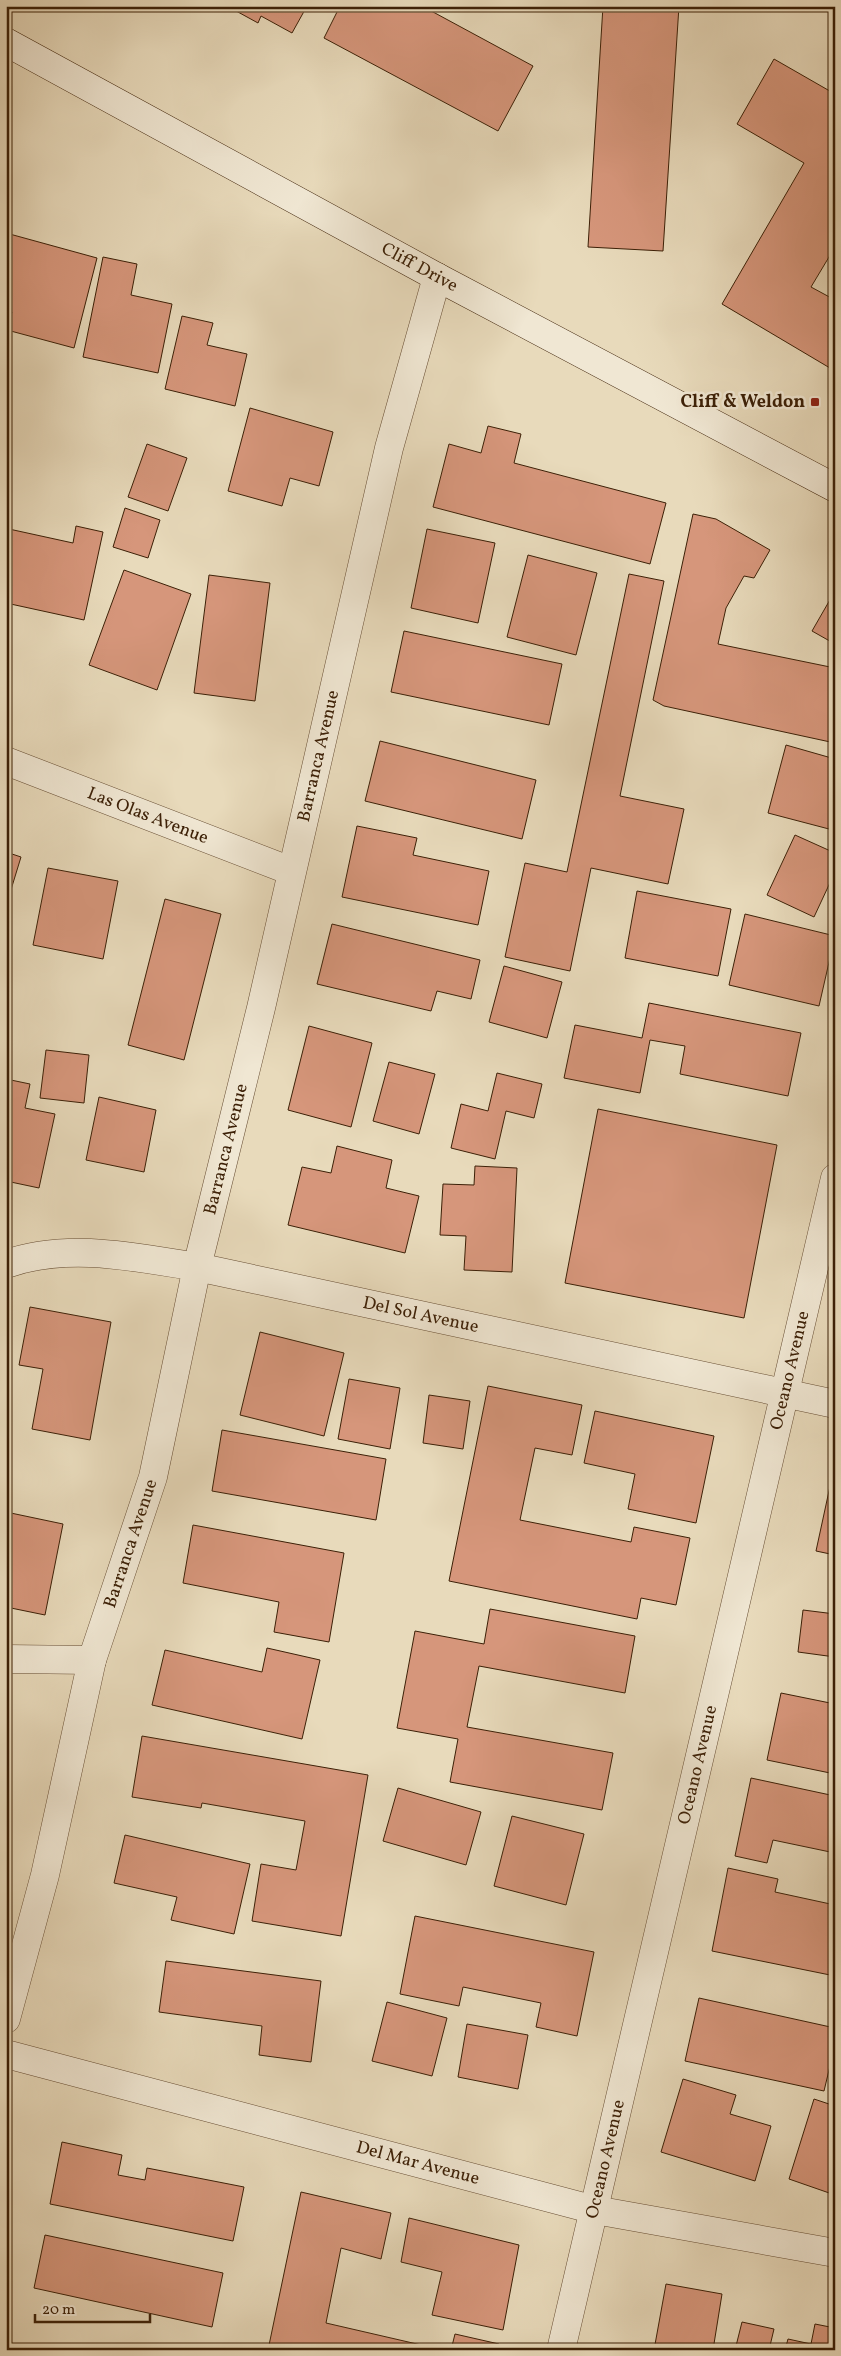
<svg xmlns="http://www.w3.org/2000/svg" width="841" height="2356" font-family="Vollkorn,serif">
<rect width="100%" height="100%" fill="#e8dabb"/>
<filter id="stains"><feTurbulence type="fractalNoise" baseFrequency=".004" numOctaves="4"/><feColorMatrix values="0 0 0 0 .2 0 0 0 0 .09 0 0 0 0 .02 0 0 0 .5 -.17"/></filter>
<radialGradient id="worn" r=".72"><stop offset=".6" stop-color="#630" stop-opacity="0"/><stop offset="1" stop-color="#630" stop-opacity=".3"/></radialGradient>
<!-- building -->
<path fill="#d6967b" stroke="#3c2007" d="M227 6H307L292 33 261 16 258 23Z
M340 6H422L533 66 498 131 324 38Z
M603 6H679L663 251 588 247Z
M774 59 835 94V247L811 287 835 300V371L722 304 804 163 737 124Z
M6 233 97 258 74 348 7 330 12 312 6 311Z
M103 257 137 264 131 295 172 304 158 373 83 357Z
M182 316 213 323 207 345 247 354 235 406 165 389Z
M250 408 333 432 319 486 290 478 282 506 228 491Z
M488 426 521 434 514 463 666 503 650 564 433 507 449 444 481 453Z
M147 444 187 458 168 511 128 497Z
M125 508 160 520 148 558 113 547Z
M693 514 716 519 770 550 754 578 744 576 726 608 718 644 835 668V743L664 706 653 700Z
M76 526 103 532 84 620 6 603V542L9 529 73 543Z
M427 529 495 543 478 623 411 608Z
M528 555 597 573 576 655 507 637Z
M124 570 191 594 157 690 89 665Z
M629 574 664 581 620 796 684 809 668 884 591 868 570 971 505 957 525 863 567 872Z
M209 575 270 583 255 701 194 693Z
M835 591V644L812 631Z
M404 631 562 664 549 725 391 692Z
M380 741 536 780 522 839 365 801Z
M786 745 835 759V807L829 829 768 813Z
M357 826 417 838 413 855 489 871 478 925 342 897Z
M795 835 835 853V872L814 917 767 895Z
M6 852 21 857 6 906Z
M48 868 118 881 103 959 33 945Z
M637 891 731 909 718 976 625 958Z
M165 899 221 914 184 1060 128 1045Z
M745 914 835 936 819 1006 729 985Z
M332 924 480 960 471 999 437 991 431 1011 317 984Z
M504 966 562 982 547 1038 489 1022Z
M649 1003 801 1033 788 1096 680 1074 685 1046 650 1040 640 1093 564 1078 575 1025 642 1038Z
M309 1026 372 1043 351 1127 288 1110Z
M46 1050 89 1055 84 1103 40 1098Z
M389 1062 435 1074 419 1134 373 1121Z
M497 1073 542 1084 534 1118 506 1111 495 1159 451 1148 461 1104 488 1111Z
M6 1079 30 1084 25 1108 55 1114 39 1188 6 1181Z
M99 1097 156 1110 144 1172 86 1160Z
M598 1109 777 1145 744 1318 565 1283Z
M337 1146 392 1160 386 1188 419 1196 405 1253 288 1225 302 1167 331 1173Z
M475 1166 517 1168 512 1272 464 1270 466 1236 440 1235 443 1184 474 1185Z
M30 1307 111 1322 90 1440 32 1429 43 1369 19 1365Z
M260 1332 344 1353 324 1436 240 1415Z
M349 1379 400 1388 390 1449 338 1439Z
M488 1386 582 1405 572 1455 535 1448 520 1520 631 1542 634 1527 690 1538 676 1605 641 1598 637 1619 449 1581Z
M429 1395 470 1401 463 1449 423 1443Z
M595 1411 714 1436 696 1523 628 1509 635 1474 584 1463Z
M222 1430 386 1459 376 1520 212 1491Z
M832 1477 835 1478V1555L816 1551Z
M6 1512 63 1524 45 1615 6 1607Z
M193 1525 344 1553 329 1642 274 1632 279 1602 183 1583Z
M490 1609 635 1636 625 1693 479 1666 467 1727 613 1753 602 1810 450 1782 458 1739 397 1728 415 1631 484 1644Z
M803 1610 835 1614V1657L798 1652Z
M267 1648 320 1660 302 1739 152 1705 165 1650 262 1672Z
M781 1693 835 1704V1774L767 1760Z
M142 1736 368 1775 341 1936 252 1921 261 1864 296 1870 305 1821 202 1803 201 1808 132 1797Z
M751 1778 835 1796V1853L773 1840 767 1863 735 1856Z
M398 1788 481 1812 466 1865 383 1841Z
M512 1816 584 1834 566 1905 494 1886Z
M125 1835 250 1864 234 1934 171 1920 177 1897 114 1883Z
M728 1868 778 1879 775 1892 835 1905V1976L712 1951Z
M415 1916 594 1952 577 2036 536 2027 541 2003 463 1987 459 2006 400 1994Z
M166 1961 321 1981 311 2062 259 2055 262 2026 159 2012Z
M699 1998 835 2028V2045L824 2091 685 2061Z
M387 2002 447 2018 432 2076 372 2061Z
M467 2024 528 2035 518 2089 458 2077Z
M683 2079 736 2095 730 2114 771 2126 755 2181 661 2152Z
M814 2099 835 2106V2195L789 2179Z
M62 2142 122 2155 118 2175 145 2180 147 2168 244 2187 233 2241 50 2204Z
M301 2192 391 2213 381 2259 341 2248 326 2323 443 2350H268Z
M409 2218 519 2245 503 2330 432 2315 442 2272 401 2262Z
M45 2235 223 2273 212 2327 34 2288Z
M666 2284 722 2294 713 2350H654Z
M742 2322 774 2329 769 2350H735Z
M815 2324 835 2328V2350H785L788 2339 811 2344Z
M455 2334 499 2344 498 2350H451Z"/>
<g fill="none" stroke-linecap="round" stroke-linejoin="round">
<!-- street casing -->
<g stroke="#674e34" stroke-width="29">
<g id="street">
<path id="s1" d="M6 761 291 871"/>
<path id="s2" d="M6 1264C68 1242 134 1257 197 1267L835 1404"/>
<path d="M6 1659 92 1660"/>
<path id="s3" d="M6 2019 45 1875 92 1660 153 1477 197 1267 261 1008 389 448 437 277"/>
<path id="s4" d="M6 2054 595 2210 835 2253"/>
<path id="s5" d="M561 2350 835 1178"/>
</g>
</g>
<!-- secondary casing -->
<g stroke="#3c2007" stroke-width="29">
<g id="secondary">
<path id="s6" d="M6 42 437 277 835 488"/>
</g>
</g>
<!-- street -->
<use href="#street" stroke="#f0e7d3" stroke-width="28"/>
<!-- secondary -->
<use href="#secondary" stroke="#f0e7d3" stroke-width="28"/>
</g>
<!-- markers -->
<rect fill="#8f2418" stroke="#f0e7d3" stroke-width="2" x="810" y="397" width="10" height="10" rx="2.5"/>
<g text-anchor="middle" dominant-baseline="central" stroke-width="5" stroke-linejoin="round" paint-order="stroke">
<!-- street labels -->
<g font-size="18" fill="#3c2007" stroke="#f0e7d3">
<text stroke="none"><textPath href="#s6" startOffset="471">Cliff Drive</textPath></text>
<text stroke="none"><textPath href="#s3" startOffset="1302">Barranca Avenue</textPath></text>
<text stroke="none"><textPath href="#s1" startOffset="152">Las Olas Avenue</textPath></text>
<text stroke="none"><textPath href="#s3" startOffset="898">Barranca Avenue</textPath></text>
<text stroke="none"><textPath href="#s2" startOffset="422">Del Sol Avenue</textPath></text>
<text stroke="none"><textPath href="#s5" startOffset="1006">Oceano Avenue</textPath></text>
<text stroke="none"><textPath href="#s3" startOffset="492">Barranca Avenue</textPath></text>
<text stroke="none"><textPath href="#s5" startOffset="601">Oceano Avenue</textPath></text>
<text stroke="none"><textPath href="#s5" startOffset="196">Oceano Avenue</textPath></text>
<text stroke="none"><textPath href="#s4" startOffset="426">Del Mar Avenue</textPath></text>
</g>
<!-- poi labels -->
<g font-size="18" font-weight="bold" fill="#3c2007" stroke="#f0e7d3" text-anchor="end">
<text x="805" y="402">Cliff &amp; Weldon</text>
</g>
</g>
<!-- margin -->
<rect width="841" height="2356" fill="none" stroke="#e8dabb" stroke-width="25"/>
<rect x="8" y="8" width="826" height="2341" fill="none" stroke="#3c2007" stroke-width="2.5"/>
<rect x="12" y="12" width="816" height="2331" fill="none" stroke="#3c2007"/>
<!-- scale -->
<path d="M35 2314v8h115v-8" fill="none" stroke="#3c2007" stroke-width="2.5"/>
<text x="42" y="2314" font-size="15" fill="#3c2007" stroke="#f0e7d3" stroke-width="4" paint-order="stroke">20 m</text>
<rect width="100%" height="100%" filter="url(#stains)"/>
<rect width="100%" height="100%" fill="url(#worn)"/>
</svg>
